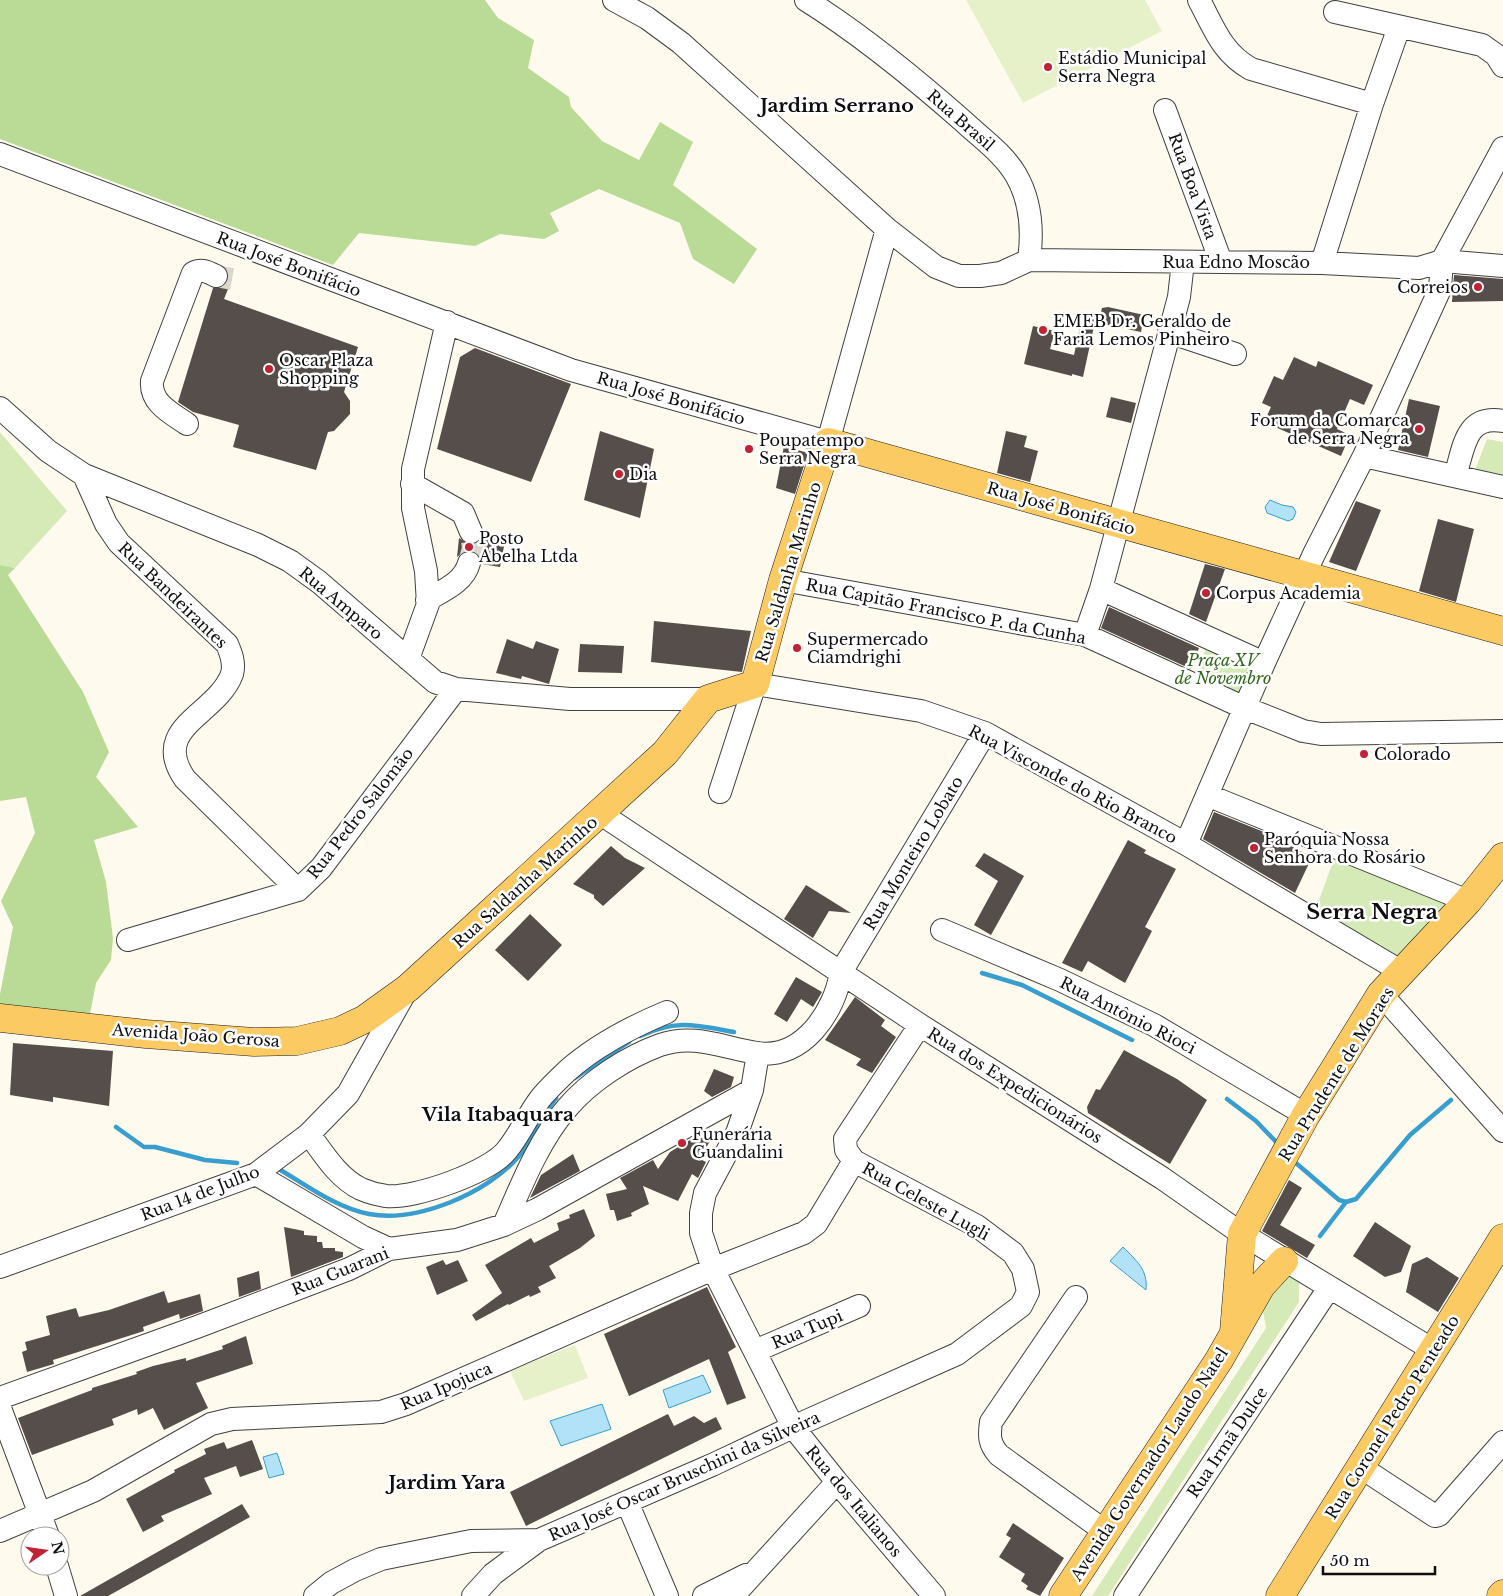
<svg xmlns="http://www.w3.org/2000/svg" width="1503" height="1596" font-family="'Libre Baskerville',serif">
<rect width="100%" height="100%" fill="#fffaee"/>
<!-- green -->
<path fill="#d5eab7" d="M0 432 67 511 15 568 0 565Z
M1487 439 1503 442V484L1472 478Z
M1208 643 1257 665 1243 698 1195 677Z
M1334 859 1445 904 1400 961 1316 908Z
M1288 1276 1295 1278 1299 1282V1302L1108 1596H1092L1266 1328 1262 1305Z"/>
<!-- forest -->
<path fill="#badb96" d="M0 0H485L498 18 534 40 528 68 569 97 571 107 602 141 639 160 660 122 693 142 673 185 757 249 734 284 693 259 680 223 599 189 550 213 559 231 544 239 500 234 475 246 359 233 333 265 0 139Z
M0 565 15 568 8 575 83 692 109 752 96 777 138 827 94 840 106 882 113 938 111 960 96 983 89 1019 0 1013V994L13 927 1 901 35 833 26 797 0 801Z"/>
<!-- pitch -->
<path fill="#e6f1c9" d="M966 0H1145L1162 31 1023 103Z
M575 1345 588 1378 524 1401 510 1371Z"/>
<!-- water -->
<path fill="#b2e2f7" stroke="#389ecf" d="M1270 500 1282 505 1293 507 1296 512 1293 519 1288 521 1267 513 1265 507Z
M1123 1247C1137 1261 1148 1270 1146 1290L1110 1261Z
M703 1375 711 1392 669 1408 663 1390Z
M602 1404 611 1429 561 1446 550 1421Z
M277 1453 284 1474 269 1478 263 1457Z"/>
<g fill="none" stroke-linecap="round" stroke-linejoin="round">
<!-- stream -->
<path stroke="#389ecf" stroke-width="4.5" d="M982 973 1022 985 1132 1040
M640 1036C677 1019 695 1025 734 1032
M575 1078 629 1042
M1227 1099 1256 1121 1279 1145
M116 1127 144 1147H155L205 1160 237 1163
M1296 1163 1339 1200 1346 1202 1356 1199 1410 1135 1451 1100
M277 1168C305 1184 336 1208 369 1214 417 1223 488 1193 519 1156 534 1139 541 1116 556 1098
M1320 1236 1346 1202"/>
</g>
<!-- building -->
<path fill="#564e4a" d="M227 269 232 271V279L224 299 358 347 344 392 350 401V414L334 431 328 432 316 470 233 447 239 425 193 412 178 402 213 288 223 287 227 282Z
M1454 275 1503 279V301L1452 302Z
M1108 307 1144 315 1141 332 1098 323 1102 308Z
M1083 313 1096 317 1083 377 1072 374V376L1024 364 1033 326 1055 331 1050 349 1074 355Z
M475 348 571 384 531 482 437 449 460 357Z
M1294 357 1316 367 1318 361 1373 385 1364 405 1350 399 1337 429 1350 435 1341 456 1264 422 1271 407 1262 403 1274 376 1283 380Z
M1111 397 1136 403 1131 423 1106 417Z
M1409 399 1440 406 1428 457 1398 450Z
M600 431 654 449 640 518 584 500Z
M1006 431 1027 436 1024 447 1038 451 1030 482 997 473Z
M784 446 808 453 795 494 776 488Z
M1356 501 1381 510 1356 571 1329 562Z
M1438 519 1474 529 1456 602 1419 591Z
M488 534 506 536 500 567 482 564 479 555 473 551 466 550 457 557 459 538 469 545 476 544 484 535 488 536Z
M1205 564 1225 569 1206 622 1189 614Z
M1109 607 1199 648 1191 669 1101 628Z
M654 621 751 631 742 672 651 662Z
M507 639 533 649 536 641 559 649 549 684 522 676 521 679 496 673Z
M580 644 624 646 622 673 578 672Z
M1214 812 1264 832 1312 857 1295 893 1203 839Z
M1128 840 1146 850 1144 853 1176 869 1145 927 1152 931 1125 983 1088 961 1082 972 1062 963Z
M611 846 625 858 645 868 603 906 594 898V895L573 884Z
M984 853 1024 876 991 935 974 925 998 881 975 866Z
M806 885 851 913 829 911 813 938 784 919Z
M530 914 562 945 528 981 495 950Z
M796 977 822 992 813 1007 801 999 787 1022 774 1014Z
M855 997 885 1020 881 1026 896 1037 872 1073 856 1065 861 1059 825 1040Z
M13 1043 113 1051 109 1106 53 1097V1102L10 1095Z
M1124 1050 1177 1079 1207 1100 1170 1164 1088 1113 1087 1107 1096 1089 1100 1090Z
M714 1069 734 1077 731 1087 712 1097 704 1091Z
M700 1134 711 1139 700 1159 706 1162 698 1178 692 1174 678 1201 643 1186 649 1204 631 1213 632 1216 617 1221 614 1210H610L606 1194 627 1189 620 1178 653 1160 658 1169 670 1152Z
M573 1154 580 1171 530 1198 541 1175Z
M1289 1180 1302 1188 1280 1225 1315 1245 1307 1258 1262 1231Z
M584 1209 595 1236 580 1248 549 1266 556 1278 538 1287 541 1292 530 1297 529 1295 509 1305 508 1304 476 1321 472 1315 502 1293 485 1265 531 1238 534 1243 559 1230 557 1223 570 1218 569 1215Z
M1375 1222 1411 1246 1401 1272 1385 1277 1353 1256Z
M284 1227 304 1231V1235L317 1236V1242H322L323 1248H335V1251L343 1252V1257L291 1277Z
M1427 1257 1459 1278 1438 1312 1406 1292 1412 1264Z
M443 1260 446 1265 458 1260 468 1281 437 1295 426 1267Z
M259 1271 261 1289 239 1297 237 1278Z
M707 1287 736 1347 728 1352 746 1398 727 1405 709 1359 629 1396 604 1334Z
M164 1291 168 1303 200 1294 203 1311 180 1319 179 1314 143 1327 144 1331 53 1360 54 1364 27 1372 22 1352 27 1350 25 1342 50 1335 46 1316 76 1308 79 1317 109 1310Z
M246 1336 253 1364 196 1383 208 1408 164 1430 153 1408 138 1415 137 1409 112 1419 114 1425 32 1455 18 1418 92 1390V1388L137 1374 136 1372 153 1366 186 1358V1361L223 1349 222 1346Z
M668 1414 674 1426 694 1416 704 1423 716 1417 722 1429 526 1526 510 1492Z
M252 1440 263 1469 240 1477 236 1466 204 1478 212 1494 161 1516 164 1521 143 1532 126 1499 175 1472 174 1470 206 1454 204 1449 224 1442 227 1449Z
M242 1504 250 1517 108 1596H80Z
M1013 1523 1064 1558 1040 1596 1026 1589 1028 1586 1021 1581 1025 1574 999 1557 1011 1538 1006 1535Z"/>
<g fill="none" stroke-linecap="round" stroke-linejoin="round">
<!-- minor-tunnel -->
<path stroke="#dbd7cc" stroke-width="22" stroke-dasharray="22 11" stroke-linecap="butt" d="M216 276 232 279
M469 563 473 548 471 532"/>
<!-- minor casing -->
<g stroke="#414141" stroke-width="24">
<path id="minor" d="M614 0 647 18 681 43 887 229 936 267 959 276H980L1001 273 1029 260 1322 263 1419 268 1442 261 1503 266
M806 0C862 35 913 77 963 121 981 138 1003 153 1016 175 1031 201 1033 231 1029 260
M1199 0C1214 28 1222 53 1251 69L1372 104
M1335 12 1482 45 1496 55 1503 66
M1165 110 1221 262
M0 154 571 370 828 442 887 229
M1322 263 1372 104 1399 27
M1169 332 1235 354
M0 408 48 451 84 475 258 545 290 561 319 582 435 682 456 689 570 699H708
M187 424C171 413 150 403 152 381L193 273C201 268 208 272 216 276
M1364 456 1503 487
M84 475 106 524 119 543 227 644C231 653 235 663 232 674 217 715 149 727 185 779L298 890
M1455 476C1464 448 1465 414 1503 421
M412 484 463 513 471 532
M783 580 1085 635 1245 708 1303 731 1321 734 1503 731
M1101 589 1264 663
M427 600C444 590 464 582 469 563
M1085 635 1101 589 1179 297 1183 262
M408 659 428 604 426 571 413 508V469L447 322
M720 792 755 684 921 711 985 733 1186 844 1402 972
M1207 795 1468 901
M601 814 920 1025 1162 1178 1242 1234 1433 1350
M1186 844 1264 663 1314 554 1364 456 1440 289 1442 261 1503 148
M942 930 1060 980 1154 1025 1306 1115
M128 940 298 890 321 868 456 689
M1381 994 1503 1131
M758 1053 752 1090 737 1133 705 1193 701 1213V1233L713 1269 793 1427 837 1482 934 1596
M309 1134C323 1153 338 1178 361 1189 368 1192 379 1195 386 1196 415 1199 490 1172 507 1150 520 1134 528 1115 540 1099 548 1089 558 1080 567 1071 596 1045 631 1027 667 1012
M256 1174 363 1237 389 1249
M504 1225C521 1186 539 1140 567 1108 590 1081 627 1057 660 1045 695 1033 723 1048 757 1053 803 1060 835 1011 841 972L985 733
M0 1267 256 1174 309 1134 348 1094 406 991
M1076 1297 991 1422C989 1436 989 1444 999 1455L1106 1532
M755 1351 859 1306
M0 1398 197 1327 349 1269 389 1249 457 1240 504 1225 538 1209 752 1090
M0 1408 48 1536
M1362 1468 1435 1516 1439 1515 1503 1442
M627 1502 667 1596
M0 1531 93 1491 211 1424 232 1419 381 1412 406 1404 713 1269 804 1233 816 1224 854 1161
M57 1566 66 1596
M315 1596 331 1583 355 1570 381 1559 471 1541 539 1540 712 1465 793 1427 957 1354 1021 1306 1028 1292 1023 1269 1013 1253 977 1226 854 1161 846 1150 845 1139 920 1025
M473 1596 493 1574 539 1540
M704 1596 746 1575
M733 1596 837 1482
M1125 1596 1329 1288"/>
</g>
<!-- major casing -->
<g stroke="#1f1f1f" stroke-width="29">
<path id="major" d="M0 1018 146 1034 254 1042 297 1041 340 1031 365 1019 408 988 665 753 708 699 755 684 783 580 828 442 1503 631
M1234 1332 1242 1234 1306 1115 1381 994 1468 901 1503 857
M1063 1596 1219 1360 1261 1286 1284 1261
M1280 1596 1503 1238
M1501 1596 1503 1594"/>
</g>
<!-- minor -->
<use href="#minor" stroke="#fff" stroke-width="22"/>
<!-- major -->
<use href="#major" stroke="#fbca63" stroke-width="28"/>
</g>
<!-- markers -->
<g fill="#c02336" stroke="#fff" stroke-width="2">
<circle cx="1048" cy="67" r="5"/>
<circle cx="1478" cy="287" r="5"/>
<circle cx="1043" cy="330" r="5"/>
<circle cx="269" cy="369" r="5"/>
<circle cx="1419" cy="429" r="5"/>
<circle cx="749" cy="449" r="5"/>
<circle cx="619" cy="474" r="5"/>
<circle cx="469" cy="547" r="5"/>
<circle cx="1206" cy="593" r="5"/>
<circle cx="797" cy="648" r="5"/>
<circle cx="1364" cy="754" r="5"/>
<circle cx="1254" cy="848" r="5"/>
<circle cx="682" cy="1143" r="5"/>
</g>
<g text-anchor="middle" dominant-baseline="central" stroke-width="5" stroke-linejoin="round" paint-order="stroke">
<!-- poi labels -->
<g font-size="16" fill="#0e0e0e" stroke="#fff" text-anchor="start">
<text x="1058" y="58">Estádio Municipal<tspan x="1058" dy="18">Serra Negra</tspan></text>
<text x="1468" y="287" text-anchor="end">Correios</text>
<text x="1053" y="321">EMEB Dr. Geraldo de<tspan x="1053" dy="18">Faria Lemos Pinheiro</tspan></text>
<text x="279" y="360">Oscar Plaza<tspan x="279" dy="18">Shopping</tspan></text>
<text x="1409" y="420" text-anchor="end">Forum da Comarca<tspan x="1409" dy="18">de Serra Negra</tspan></text>
<text x="759" y="440">Poupatempo<tspan x="759" dy="18">Serra Negra</tspan></text>
<text x="629" y="474">Dia</text>
<text x="479" y="538">Posto<tspan x="479" dy="18">Abelha Ltda</tspan></text>
<text x="1216" y="593">Corpus Academia</text>
<text x="807" y="639">Supermercado<tspan x="807" dy="18">Ciamdrighi</tspan></text>
<text x="1374" y="754">Colorado</text>
<text x="1264" y="839">Paróquia Nossa<tspan x="1264" dy="18">Senhora do Rosário</tspan></text>
<text x="692" y="1134">Funerária<tspan x="692" dy="18">Guandalini</tspan></text>
</g>
<!-- street labels -->
<g font-size="16" fill="#0e0e0e" stroke="#fff">
<text transform="translate(961 120) rotate(41)">Rua Brasil</text>
<text transform="translate(1193 186) rotate(70)">Rua Boa Vista</text>
<text x="1236" y="262">Rua Edno Moscão</text>
<text transform="translate(289 264) rotate(21)">Rua José Bonifácio</text>
<text transform="translate(671 398) rotate(16)">Rua José Bonifácio</text>
<text transform="translate(1061 508) rotate(16)">Rua José Bonifácio</text>
<text transform="translate(788 572) rotate(-73)">Rua Saldanha Marinho</text>
<text transform="translate(173 595) rotate(44)">Rua Bandeirantes</text>
<text transform="translate(341 603) rotate(40)">Rua Amparo</text>
<text transform="translate(946 611) rotate(11)">Rua Capitão Francisco P. da Cunha</text>
<text transform="translate(1073 784) rotate(28)">Rua Visconde do Rio Branco</text>
<text transform="translate(360 813) rotate(-52)">Rua Pedro Salomão</text>
<text transform="translate(913 853) rotate(-59)">Rua Monteiro Lobato</text>
<text transform="translate(525 882) rotate(-42)">Rua Saldanha Marinho</text>
<text transform="translate(1128 1015) rotate(27)">Rua Antônio Rioci</text>
<text transform="translate(196 1035) rotate(4)">Avenida João Gerosa</text>
<text transform="translate(1336 1074) rotate(-58)">Rua Prudente de Moraes</text>
<text transform="translate(1015 1085) rotate(32)">Rua dos Expedicionários</text>
<text transform="translate(200 1193) rotate(-21)">Rua 14 de Julho</text>
<text transform="translate(926 1201) rotate(29)">Rua Celeste Lugli</text>
<text transform="translate(340 1271) rotate(-22)">Rua Guarani</text>
<text transform="translate(807 1329) rotate(-23)">Rua Tupi</text>
<text transform="translate(446 1386) rotate(-23)">Rua Ipojuca</text>
<text transform="translate(1392 1417) rotate(-58)">Rua Coronel Pedro Penteado</text>
<text transform="translate(1227 1442) rotate(-56)">Rua Irmã Dulce</text>
<text transform="translate(1149 1464) rotate(-57)">Avenida Governador Laudo Natel</text>
<text transform="translate(684 1476) rotate(-24)">Rua José Oscar Bruschini da Silveira</text>
<text transform="translate(854 1501) rotate(50)">Rua dos Italianos</text>
</g>
<!-- park labels -->
<g font-size="16" font-style="italic" fill="#31671d" stroke="#fff">
<text x="1223" y="660">Praça XV<tspan x="1223" dy="18">de Novembro</tspan></text>
</g>
<!-- quarter labels -->
<g font-size="19" font-weight="bold" fill="#0e0e0e" stroke="#fff">
<text x="837" y="105">Jardim Serrano</text>
<text x="498" y="1114">Vila Itabaquara</text>
<text x="447" y="1482">Jardim Yara</text>
</g>
<!-- district labels -->
<g font-size="21" font-weight="bold" fill="#0e0e0e" stroke="#fff">
<text x="1372" y="912">Serra Negra</text>
</g>
</g>
<!-- north arrow -->
<g transform="translate(45 1551) rotate(77)"><circle r="24" fill="#ffffff" stroke="#9f9f9f"/>
<path d="M0-4L9 19L0 12L-9 19Z" fill="#c02336"/>
<text y="-8" font-size="14" font-weight="bold" text-anchor="middle" fill="#0e0e0e">N</text>
</g>
<!-- scale -->
<path d="M1323 1566v8h112v-8" fill="none" stroke="#0e0e0e" stroke-width="2.5"/>
<text x="1330" y="1566" font-size="15" fill="#0e0e0e" stroke="#ffffff" stroke-width="4" paint-order="stroke">50 m</text>
</svg>
